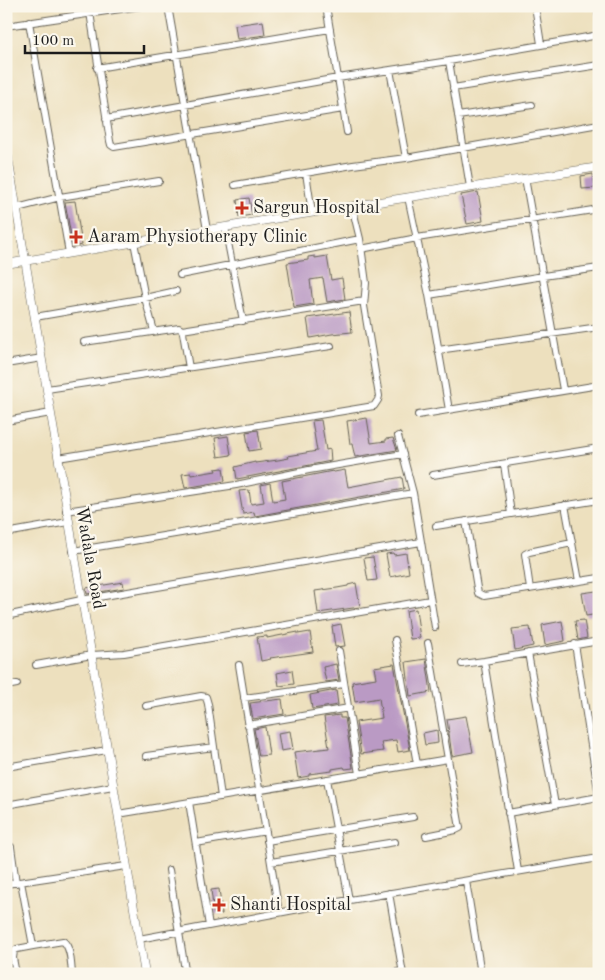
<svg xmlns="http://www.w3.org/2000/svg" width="605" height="980" font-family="'Old Standard TT',serif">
<rect width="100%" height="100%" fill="#fbf7ec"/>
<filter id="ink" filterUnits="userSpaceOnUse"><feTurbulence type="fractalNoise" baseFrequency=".02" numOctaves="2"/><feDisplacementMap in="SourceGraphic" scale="10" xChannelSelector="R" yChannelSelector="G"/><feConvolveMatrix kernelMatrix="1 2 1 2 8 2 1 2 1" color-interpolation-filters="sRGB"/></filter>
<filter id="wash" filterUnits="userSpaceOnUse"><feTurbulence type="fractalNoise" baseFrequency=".0096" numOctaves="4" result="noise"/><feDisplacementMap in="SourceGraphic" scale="20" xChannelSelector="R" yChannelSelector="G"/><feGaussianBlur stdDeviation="1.12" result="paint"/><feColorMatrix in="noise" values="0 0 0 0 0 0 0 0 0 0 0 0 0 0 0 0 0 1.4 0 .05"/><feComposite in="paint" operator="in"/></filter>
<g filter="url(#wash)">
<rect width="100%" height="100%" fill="#ede0be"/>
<g id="blocks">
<!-- building -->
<path fill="#ba9ac4" d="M263 21 265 35 237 39 235 25Z
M593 174 595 188 582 189 581 176Z
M478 192 483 221 467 224 461 195Z
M249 198 252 215 239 217 237 200Z
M75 201 82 245 73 247 65 202Z
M315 256V258L327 256 331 280 342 278 345 299 327 302 323 278 310 280 313 304 294 307 287 263 308 260V257Z
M349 312 352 332 332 334 310 338 307 318Z
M367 418 371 443 386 441V439L393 438 397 450 355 457 352 444H350L347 421Z
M321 420 326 450 330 449 331 461 237 479 235 467 255 462V463L278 460 289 458 288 456 317 451 312 421Z
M258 430 261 449 249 451 246 432Z
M228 436 231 455 218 457 215 438Z
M223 468 225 481 185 488 182 474 191 473V475L216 471 215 469Z
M345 470 348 487 402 477 404 489 255 516 254 512 243 514 239 491 249 490 251 504 264 502 261 485 270 483 273 501 285 499 282 481 333 471 334 472Z
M393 553 394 555 406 553 409 573 390 577 386 554Z
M373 557 377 580 368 581 364 558Z
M123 582 124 588 87 594 86 588Z
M356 583 360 607 318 613 315 591 337 588 348 586V585Z
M596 591 599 614 586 616 582 593Z
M416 609 420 638 410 639 406 611Z
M584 620 587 638 578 640 575 621Z
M562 621 565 641 545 645 542 625Z
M341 624 345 646 335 647 332 626Z
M530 627 533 646 515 650 512 629Z
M298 632V634L310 632 313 652 270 658 271 659 261 661 257 637 267 636V638Z
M426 659 431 692 410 696 406 662Z
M336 664 339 680 326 682 323 667Z
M394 664 410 750 398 752 396 740 381 742 383 751 361 754 356 722 382 718 379 698 355 702 352 682 376 678 374 667Z
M292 670 294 684 279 686 277 673Z
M336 690 338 705 312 709 310 695Z
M282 699 284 714 253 719 250 703Z
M340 715V718H345L353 768 345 769 344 767 332 769V771L309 774V776L298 778 294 752 329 748 324 717Z
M466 716 473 752 452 756 447 719Z
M265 727 269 755 259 756 254 729Z
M437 730 438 743 425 745 423 733Z
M290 731 293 749 281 751 278 733Z
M219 889 222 914H214L211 890Z"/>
</g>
</g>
<g filter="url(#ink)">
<use href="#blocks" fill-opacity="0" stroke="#656155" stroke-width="1"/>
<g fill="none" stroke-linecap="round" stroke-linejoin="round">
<!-- minor casing -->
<g stroke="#656155" stroke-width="8">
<path id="minor" d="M89 6 110 141 111 145 114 147 343 109
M168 6 207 230
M326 6 347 132
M535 6 541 44
M597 6 599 17
M29 22 69 253
M6 26 141 6
M449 61 470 187
M97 68 330 29
M390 70 406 158
M453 88 599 65
M458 116 532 105
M106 119 338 78 449 61 599 35
M306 173 312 213
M525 178 563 390
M235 185 353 165 406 158 599 124
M408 197 429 295 449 410
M17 208 60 197 159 181
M225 227 243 321
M134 242 145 298 154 331
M361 249 417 238 599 209
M180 275 360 239
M429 295 543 276 599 268
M35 317 145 298 176 291
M182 330 364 301
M84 342 179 328 182 330 183 333 189 368
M438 350 599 327
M6 364 42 358
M47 389 331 346
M418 415 599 385
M6 421 51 413
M398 436 413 493 435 627
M58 458 374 406 378 400 379 396 364 306 366 283 360 239 352 206
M504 464 511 514
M433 475 599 448
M565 505 579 581
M66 511 236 485 309 470 403 454
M466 521 477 588 478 593 484 596 599 578
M436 526 599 500
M6 533 68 522
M73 551 253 521 413 493
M530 589 525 554 529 552 572 543
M6 616 81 600 421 542
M395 640 417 764
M575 644 599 796
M339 651 359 774
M528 653 555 805
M484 661 518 871
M462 664 484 661 599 641
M36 665 92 655 124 653 430 600
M239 665 279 913
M6 686 17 684
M244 698 344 684
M146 706 201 696 206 697 208 704 221 797
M248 725 349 708
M146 756 214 747
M6 767 107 750
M327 779 349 900
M189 802 209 926
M6 805 113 786
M508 813 599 797
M118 814 448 759 428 643
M426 836 456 830 460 828 448 759
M267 841 413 817
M196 843 266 831
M11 847 16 883
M271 862 395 842
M169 870 185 970
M466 881 481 974
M21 882 33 946 63 941C71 947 71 964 72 974
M6 884 126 866
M389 893 403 974
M139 939 326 904 599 858
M16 974 13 958 14 951 17 949 33 946
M389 974 402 971"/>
</g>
<!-- tertiary casing -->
<g stroke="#656155" stroke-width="9">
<path id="tertiary" d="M6 146 145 974
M6 264 297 215 599 167"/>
</g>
<!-- minor -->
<use href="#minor" stroke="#fff" stroke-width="6"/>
<!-- tertiary -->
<use href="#tertiary" stroke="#fff" stroke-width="8"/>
</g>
</g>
<!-- markers -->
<g fill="#c8321e" stroke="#fbf7ec" stroke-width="2">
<path d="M239.5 200.5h5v5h5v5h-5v5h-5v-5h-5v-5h5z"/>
<path d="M73.5 229.5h5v5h5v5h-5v5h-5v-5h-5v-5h5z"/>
<path d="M216.5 897.5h5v5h5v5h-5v5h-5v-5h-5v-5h5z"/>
</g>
<g text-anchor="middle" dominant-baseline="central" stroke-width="4.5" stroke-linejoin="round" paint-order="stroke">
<!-- poi labels -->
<g font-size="18" fill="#1c1c1c" stroke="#fbf7ec" text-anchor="start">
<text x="253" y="208">Sargun Hospital</text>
<text x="87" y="237">Aaram Physiotherapy Clinic</text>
<text x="230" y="905">Shanti Hospital</text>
</g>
<!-- street labels -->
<g font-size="18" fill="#1c1c1c" stroke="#fbf7ec">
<text transform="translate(90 558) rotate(80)">Wadala Road</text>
</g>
</g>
<!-- margin -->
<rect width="605" height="980" fill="none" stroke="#fbf7ec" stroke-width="25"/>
<!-- scale -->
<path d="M25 45v8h119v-8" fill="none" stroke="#1c1c1c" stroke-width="2.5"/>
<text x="32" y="45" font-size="15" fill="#1c1c1c" stroke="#fbf7ec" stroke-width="4" paint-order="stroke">100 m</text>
</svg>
